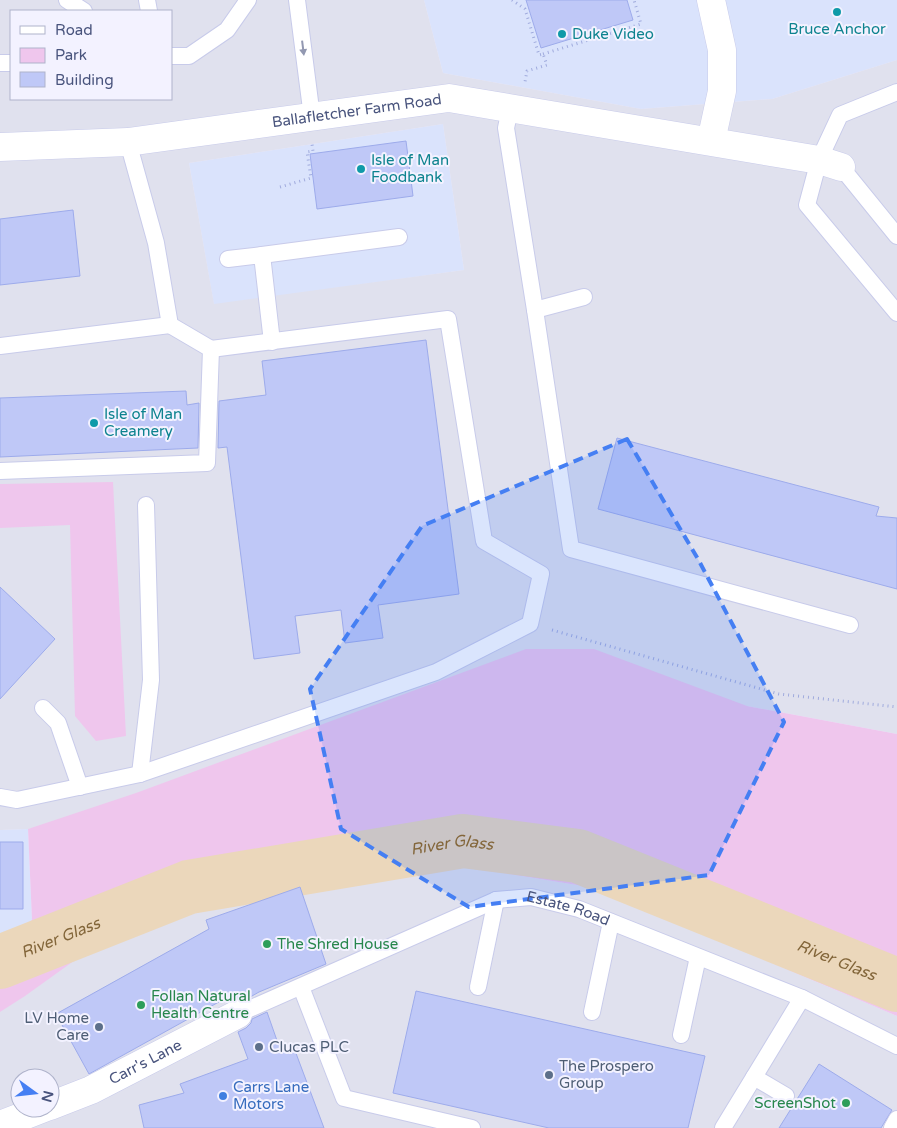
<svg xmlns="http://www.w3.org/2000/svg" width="897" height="1128" font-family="'Varela Round',sans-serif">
<rect width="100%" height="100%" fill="#ebeafe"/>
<!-- commercial -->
<path fill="#dae3fc" d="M424 0H897V60L772 99 641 109 443 73Z
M443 124 464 270 214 305 189 163Z
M28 829 32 920 0 943V830Z"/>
<!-- industrial -->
<path fill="#e0e1ee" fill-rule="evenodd" d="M0 0H424L443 73 641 109 772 99 897 60V734L747 706 28 829 0 830ZM11 11H171V99H11ZM443 124 464 270 214 304 189 163Z
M443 863 595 888 897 1016V1128H0V944L156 902ZM20 1078H50V1108H20Z"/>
<!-- green -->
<path fill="#efc6ed" d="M113 482 126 736 96 741 75 716 70 525 0 528V484Z
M526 649H594L747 706 897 734V1016L595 888 443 863 156 902 25 996 0 1012V943L32 920 28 829 136 793Z"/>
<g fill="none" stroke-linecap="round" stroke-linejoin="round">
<!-- river -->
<path stroke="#ebd7bb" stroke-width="54" id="s1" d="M0 962 189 887 463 841 578 856 897 985"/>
</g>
<!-- building -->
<path fill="#bfc8f7" stroke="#9dabeb" d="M526 0H627L633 20 541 48Z
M406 141 413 196 317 209 310 154Z
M73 210 80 276 0 285V219Z
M426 340 459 594 378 605 383 638 345 643 341 610 295 616 300 653 254 659 227 447 218 448 219 401 266 395 262 361Z
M186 391 187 405 199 403 198 448 0 457V398Z
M617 438 879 507 876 516 897 518V589L598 509Z
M0 587 55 639 0 699Z
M0 842H23V909H0Z
M300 887 326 964 259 992 245 1000 238 998 227 1002 226 998 89 1074 56 1014 209 929 206 920Z
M416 991 705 1056 688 1128H549L393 1093Z
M267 1012 281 1052 294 1048 324 1128H144L139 1105 184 1093 180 1084 248 1059 238 1032 246 1028 251 1023 252 1019Z
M819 1064 892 1110 881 1128H779Z"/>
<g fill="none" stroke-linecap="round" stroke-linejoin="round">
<!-- service casing -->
<g stroke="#c8cbea" stroke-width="18">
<g id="service">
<path d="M67 0 84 11"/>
<path d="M147 0 149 11"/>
<path d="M297 0 312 117"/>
<path d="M171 56H189L227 30 248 0"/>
<path d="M0 63H11"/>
<path d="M897 92 840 115 819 160 807 205 897 313"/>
<path d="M510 109 506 128 535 310 571 549 850 625"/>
<path d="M841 167 897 236"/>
<path d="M262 255 399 237"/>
<path d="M228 259 262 255 272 342"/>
<path d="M535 310 584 297"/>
<path d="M0 346 170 325"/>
<path d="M0 471 207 463 211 349 170 325 156 243 128 142"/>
<path d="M43 708 58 723 80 787"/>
<path d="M140 774 151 680 146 505"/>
<path d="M0 797 17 800 140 774 436 672 530 624 541 574 484 541 448 319 211 349"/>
<path d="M301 987 344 1098 472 1128"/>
<path d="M478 987 496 900"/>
<path d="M592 1012 611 922"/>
<path id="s2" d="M238 1014 496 900 531 897 579 909 802 998 897 1046"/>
<path d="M681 1035 698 957"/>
<path d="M754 1077 786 1096"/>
<path d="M723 1128 802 998"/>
<path d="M892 1128 897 1119"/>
</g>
</g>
<!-- minor casing -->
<g stroke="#c8cbea" stroke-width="29">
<g id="minor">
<path d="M711 141 722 91V50L711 0"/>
<path id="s3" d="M0 147 128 142 449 98 819 160 841 167"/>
<path id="s4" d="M50 1106 91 1090 238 1014"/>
<path d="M0 1125 44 1108"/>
</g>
</g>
<!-- path -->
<path stroke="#a0abdd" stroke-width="3" stroke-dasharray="1 4" stroke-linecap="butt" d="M512 0 525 9 539 55 543 54 547 65 527 71 525 82
M543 54 641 24 634 0
M280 187 311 178 307 152 313 151 312 144
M552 630 779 694 897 707"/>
<!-- service -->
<use href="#service" stroke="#fff" stroke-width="16"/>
<!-- minor -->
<use href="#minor" stroke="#fff" stroke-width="28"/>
</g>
<!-- one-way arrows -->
<defs><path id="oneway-solid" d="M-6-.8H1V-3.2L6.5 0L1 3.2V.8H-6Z" transform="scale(1.25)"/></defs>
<use fill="#9298b1" href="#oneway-solid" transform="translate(303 48) rotate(83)"/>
<!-- marked area -->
<path fill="#457ff3" fill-opacity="0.2" stroke="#457ff3" stroke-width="4" stroke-dasharray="10 6" stroke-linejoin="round" d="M627 439 698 559 784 722 709 875 469 907 341 829 310 689 422 526Z"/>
<!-- markers -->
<g fill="#0f9aa8" stroke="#f3f2ff" stroke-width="2">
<circle cx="837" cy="12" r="5"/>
<circle cx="562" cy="34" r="5"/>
<circle cx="361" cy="169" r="5"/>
<circle cx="94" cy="423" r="5"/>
</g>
<g fill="#2e9e5b" stroke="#f3f2ff" stroke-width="2">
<circle cx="267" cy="944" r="5"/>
<circle cx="141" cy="1005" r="5"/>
<circle cx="846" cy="1103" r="5"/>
</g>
<g fill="#5c6f8a" stroke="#f3f2ff" stroke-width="2">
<circle cx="99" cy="1027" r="5"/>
<circle cx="259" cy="1047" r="5"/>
<circle cx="549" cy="1075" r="5"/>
</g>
<circle fill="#3f7fe0" stroke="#f3f2ff" stroke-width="2" cx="223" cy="1096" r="5"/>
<g text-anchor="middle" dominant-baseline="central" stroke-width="4" stroke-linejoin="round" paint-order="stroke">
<!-- culture labels -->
<g font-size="15" fill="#0d838f" stroke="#f3f2ff" text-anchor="start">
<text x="837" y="29" text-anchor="middle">Bruce Anchor</text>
<text x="572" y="34">Duke Video</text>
<text x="371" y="160">Isle of Man<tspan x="371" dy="17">Foodbank</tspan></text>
<text x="104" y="414">Isle of Man<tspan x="104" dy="17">Creamery</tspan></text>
</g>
<!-- street labels -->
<g font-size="15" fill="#49547d" stroke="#f3f2ff">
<text stroke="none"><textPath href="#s3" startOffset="359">Ballafletcher Farm Road</textPath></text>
<text stroke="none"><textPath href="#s2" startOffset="356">Estate Road</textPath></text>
<text stroke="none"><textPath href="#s4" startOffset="105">Carr's Lane</textPath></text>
</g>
<!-- leisure labels -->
<g font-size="15" fill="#27864d" stroke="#f3f2ff" text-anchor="start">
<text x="277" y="944">The Shred House</text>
<text x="151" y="996">Follan Natural<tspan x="151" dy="17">Health Centre</tspan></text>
<text x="836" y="1103" text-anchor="end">ScreenShot</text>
</g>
<!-- service labels -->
<g font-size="15" fill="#4e5e75" stroke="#f3f2ff" text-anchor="start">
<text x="89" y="1018" text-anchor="end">LV Home<tspan x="89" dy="17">Care</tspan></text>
<text x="269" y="1047">Clucas PLC</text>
<text x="559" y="1066">The Prospero<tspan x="559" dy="17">Group</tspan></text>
</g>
<!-- shop labels -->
<g font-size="15" fill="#366cbe" stroke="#f3f2ff" text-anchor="start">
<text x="233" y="1087">Carrs Lane<tspan x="233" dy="17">Motors</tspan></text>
</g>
<!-- water labels -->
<g font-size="16" font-style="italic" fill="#83663a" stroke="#f3f2ff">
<text stroke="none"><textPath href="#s1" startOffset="470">River Glass</textPath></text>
<text stroke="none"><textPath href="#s1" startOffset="65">River Glass</textPath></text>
<text stroke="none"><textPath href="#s1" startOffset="876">River Glass</textPath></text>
</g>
</g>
<!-- legend -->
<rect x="10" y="10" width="162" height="90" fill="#f3f2ff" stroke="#afb3cb"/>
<rect x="20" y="26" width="25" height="8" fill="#ffffff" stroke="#afb3cb"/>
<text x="55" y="35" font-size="15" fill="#49547d">Road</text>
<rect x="20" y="48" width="25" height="15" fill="#efc6ed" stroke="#afb3cb"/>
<text x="55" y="60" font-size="15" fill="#49547d">Park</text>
<rect x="20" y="72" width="25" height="15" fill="#bfc8f7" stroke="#afb3cb"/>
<text x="55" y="85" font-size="15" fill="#49547d">Building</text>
<!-- north arrow -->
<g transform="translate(35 1093) rotate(105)"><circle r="24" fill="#f3f2ff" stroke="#afb3cb"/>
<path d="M0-4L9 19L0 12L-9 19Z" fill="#457ff3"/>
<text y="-8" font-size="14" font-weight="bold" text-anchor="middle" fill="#49547d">N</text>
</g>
</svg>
